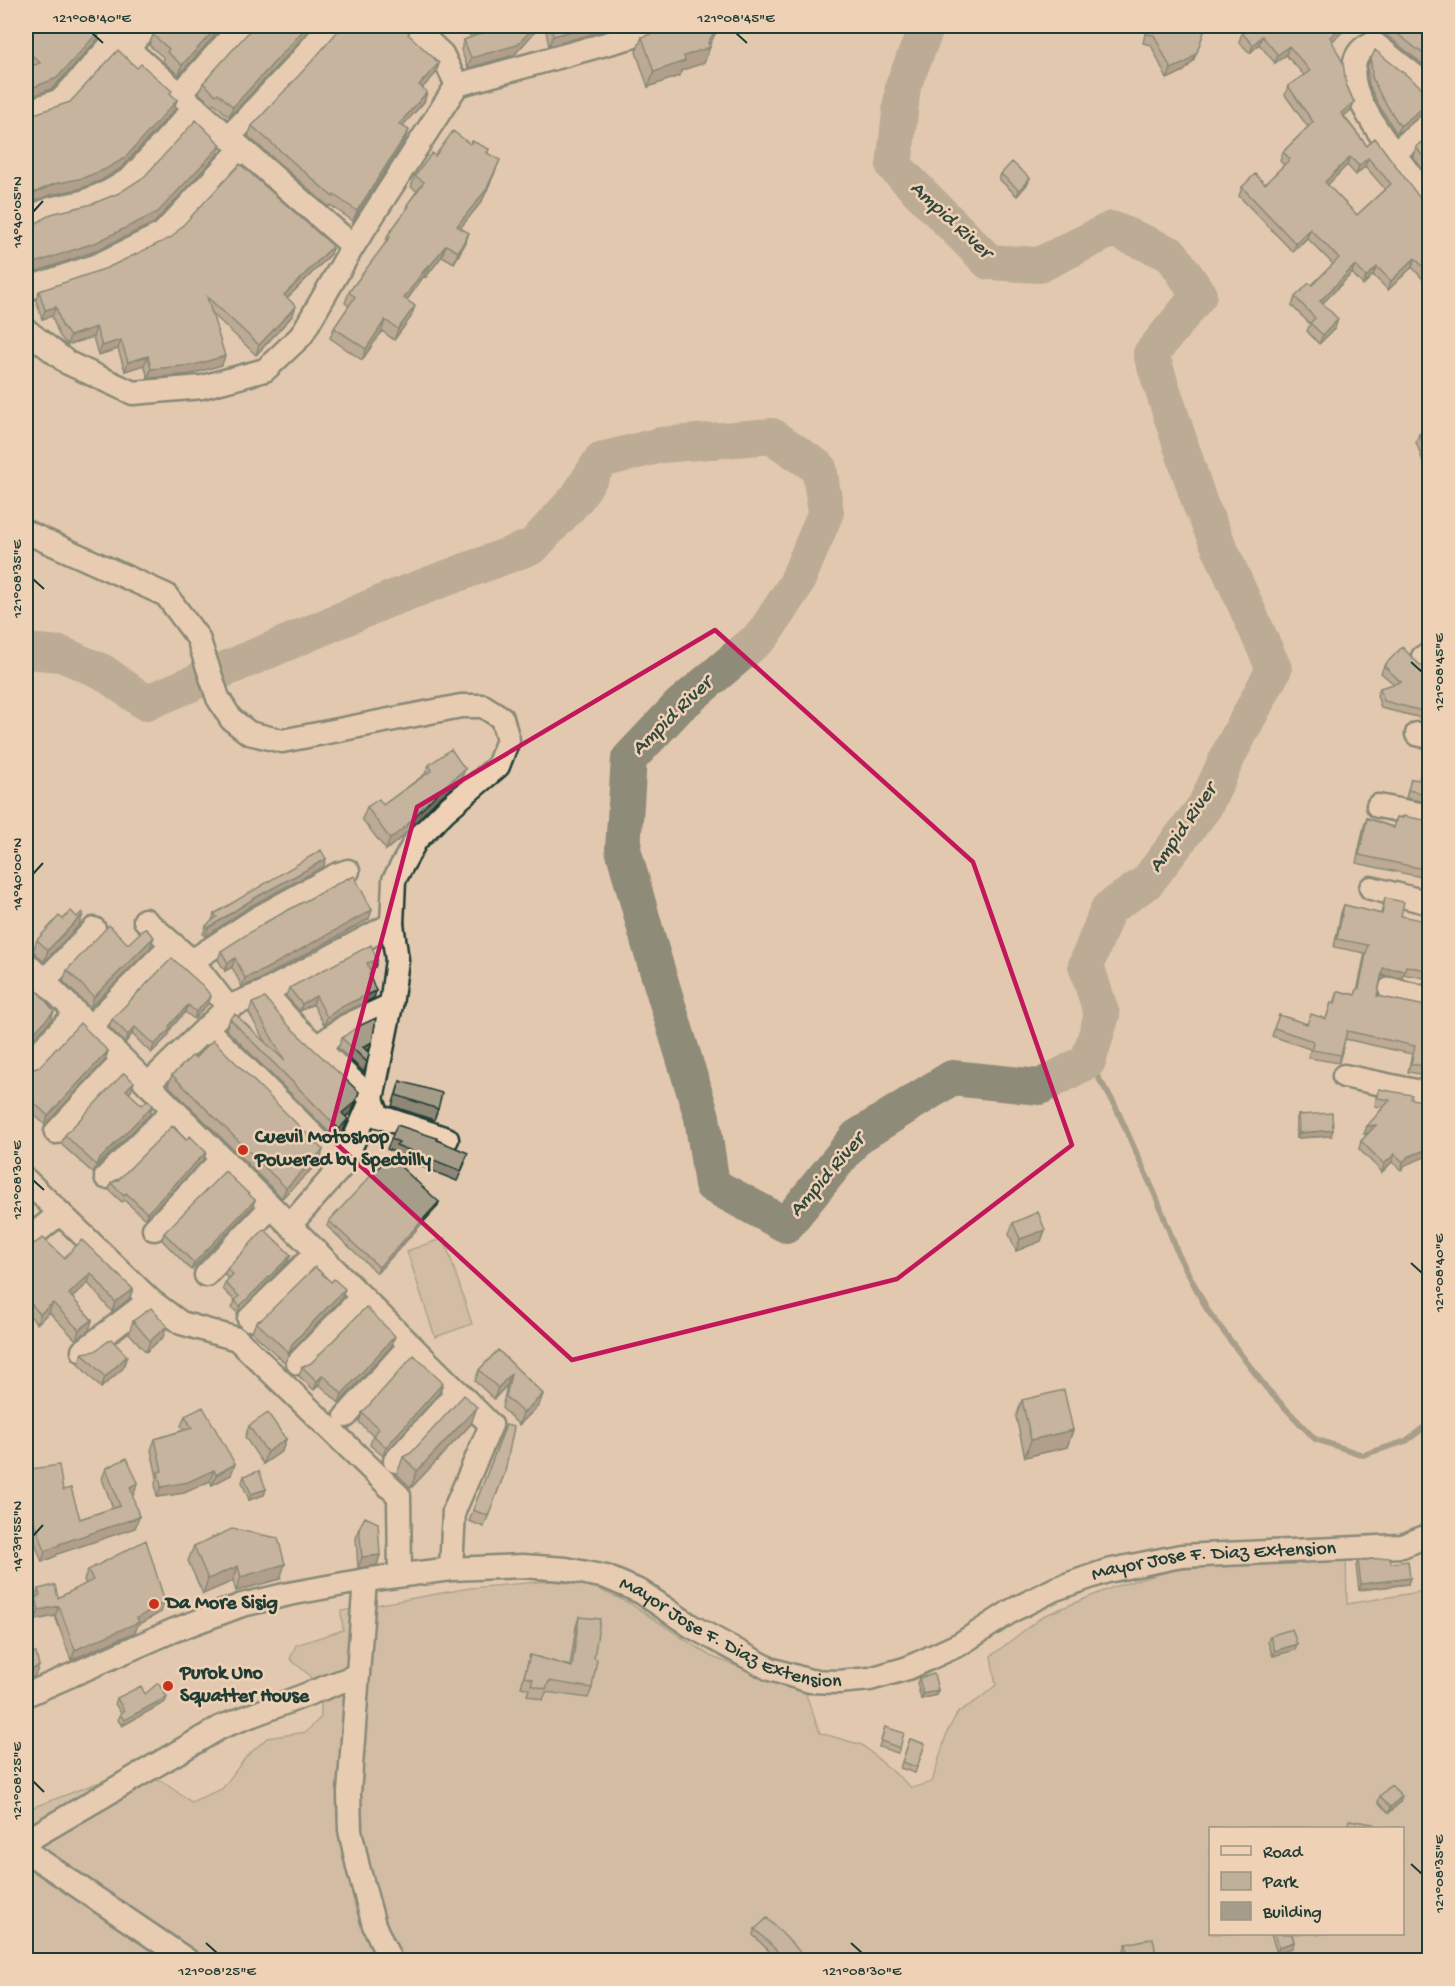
<svg xmlns="http://www.w3.org/2000/svg" width="1455" height="1986" font-family="'Gochi Hand',sans-serif">
<rect width="100%" height="100%" fill="#e2c8ae"/>
<filter id="ink" filterUnits="userSpaceOnUse"><feTurbulence type="fractalNoise" baseFrequency=".0167" numOctaves="2"/><feDisplacementMap in="SourceGraphic" scale="12" xChannelSelector="R" yChannelSelector="G"/><feConvolveMatrix kernelMatrix="1 2 1 2 8 2 1 2 1" color-interpolation-filters="sRGB"/></filter>
<g filter="url(#ink)">
<!-- green -->
<path fill="#beaf98" stroke="#6e7666" stroke-width="1.5" fill-rule="evenodd" d="M444 1238 472 1324 435 1337 407 1251Z
M1429 1546V1960H26V1810L129 1771 163 1782 191 1802 222 1789 246 1757 267 1738 306 1732 321 1717V1693L308 1674 290 1659 296 1645 343 1630 341 1611 470 1588 550 1581 590 1585 631 1604 710 1656 805 1692 820 1733 862 1745 912 1788 932 1782 947 1732 958 1712 978 1700 996 1685 991 1656 1043 1616 1116 1586 1175 1570 1346 1556 1347 1604 1425 1591 1424 1551ZM1210 1828H1402V1934H1210Z"/>
<g fill="none" stroke-linecap="round" stroke-linejoin="round">
<!-- stream -->
<path stroke="#626c5d" stroke-width="6" d="M1088 1061 1114 1103 1157 1199 1178 1254 1208 1311 1267 1389 1315 1439 1363 1455 1406 1441 1430 1423"/>
<!-- river -->
<path stroke="#8e8b78" stroke-width="36" d="M26 651 61 654 103 672 146 703 390 599 533 546 577 498 601 460 661 445 772 436 819 468 826 512 796 584 763 635 679 706 629 759 623 849 651 950 702 1117 712 1185 786 1225 857 1137 952 1078 1040 1087 1088 1061 1102 1015 1086 965 1108 909 1147 882 1205 806 1230 752 1274 669 1200 504 1151 354 1199 295 1171 254 1112 229 1039 265 989 262 894 166 903 86 927 26"/>
<!-- minor casing -->
<g stroke="#1f3d34" stroke-width="27">
<g id="minor">
<path d="M102 26 353 246"/>
<path d="M412 26 442 54 457 85"/>
<path d="M128 48 148 26"/>
<path d="M1430 88 1374 43C1350 49 1350 77 1359 97 1376 134 1405 167 1430 201"/>
<path d="M180 94 241 26"/>
<path d="M26 112 61 100 117 38"/>
<path d="M228 138 301 60 329 26"/>
<path d="M1395 153 1430 123"/>
<path d="M26 224 40 213 53 208 83 202 108 192 130 179 195 107"/>
<path d="M26 289 98 265 162 234 241 149"/>
<path d="M26 330 68 363 133 393 202 387 265 370 301 336 353 246 457 85 671 26"/>
<path d="M26 532 166 595 198 638 218 698 231 719 249 733 282 741 461 706H483L502 718 508 740 498 766 446 810 416 840 394 880 392 924 397 960 391 1005 372 1099 343 1165 290 1225"/>
<path d="M1423 657 1430 658"/>
<path d="M1417 734 1430 737"/>
<path d="M1378 806 1430 816"/>
<path d="M1371 888 1430 903"/>
<path d="M145 920 192 961 228 1007 148 1084"/>
<path d="M192 961 256 919 336 875 348 871"/>
<path d="M26 963 491 1425 454 1511 451 1569"/>
<path d="M44 981 94 929"/>
<path d="M1390 989 1430 999"/>
<path d="M265 992 294 1025 372 1099 378 1116 447 1139"/>
<path d="M228 1007 265 992 392 924"/>
<path d="M90 1027 172 944"/>
<path d="M206 1028 343 1165"/>
<path d="M317 1047 346 1026 391 1005"/>
<path d="M26 1066 76 1013"/>
<path d="M1344 1076 1430 1094"/>
<path d="M56 1132 123 1060"/>
<path d="M106 1177 173 1110"/>
<path d="M26 1180 150 1300 181 1323 237 1339 399 1496 400 1575"/>
<path d="M154 1229 222 1159"/>
<path d="M26 1241 60 1213"/>
<path d="M206 1275 271 1207"/>
<path d="M249 1319 317 1252"/>
<path d="M83 1351 150 1300"/>
<path d="M298 1363 362 1297"/>
<path d="M346 1416 410 1345"/>
<path d="M395 1461 458 1392"/>
<path d="M365 1580 349 1793 350 1830 358 1867 374 1925 390 1960"/>
<path id="s1" d="M26 1695 172 1631 242 1605 289 1594 365 1580 451 1569 522 1566 566 1569 606 1577 641 1592 691 1626 770 1669 810 1681 838 1682 870 1679 908 1668 960 1644 1013 1610 1055 1589 1107 1571 1181 1556 1402 1546 1430 1535"/>
<path d="M26 1841 221 1727 358 1675"/>
<path d="M26 1851 187 1960"/>
</g>
</g>
<!-- minor -->
<use href="#minor" stroke="#efd1b6" stroke-width="22"/>
</g>
<!-- wall -->
<path fill="#8e8676" stroke="#1f3d34" stroke-width="1.5" fill-rule="evenodd" d="M26 26 97 40 53 88 26 64Z
M223 26 179 75 163 62 164 58 149 45 153 35Z
M459 26H540L514 55 468 68 461 50 464 40 472 37Z
M545 26H622L549 46Z
M1147 26H1206L1193 61 1184 71 1167 79 1151 45 1143 43Z
M1251 26H1349L1332 41 1346 84 1354 102 1351 110 1344 116 1367 146 1422 201 1430 205V287L1412 267 1388 290 1373 275 1363 285 1352 273 1323 303 1335 328 1319 344 1307 331 1310 324 1292 306 1295 297 1312 285 1333 264 1307 238 1293 252 1239 196 1242 187 1265 184 1284 165 1280 161 1283 152 1308 127 1285 95 1288 86 1304 75 1286 55 1275 63 1259 44 1250 53 1239 42 1242 33ZM1347 165 1356 175 1365 166 1385 189 1357 215 1327 185Z
M1375 26H1430V70L1384 33Z
M410 31 408 35 439 63 436 73 422 88 427 92 424 102 402 126 405 140 353 221 330 205 329 207 248 136 252 126Z
M715 34 709 46 704 63 682 70 679 76 648 87 636 52 642 37Z
M291 51 229 117 214 103 212 105 199 93 203 83Z
M1371 59 1430 92V110H1427L1397 134 1378 104 1369 85 1367 67Z
M1430 135V180L1413 156 1416 147Z
M470 144 489 149 487 154 496 170 482 201 460 228 465 244 454 263 442 256 426 277 424 276 407 300 411 317 394 340 382 331 362 360 330 338 334 328 349 306 345 303 349 292 384 246 388 235 405 212 407 205 417 191 411 187 415 176Z
M1001 174 1028 183 1017 196 999 179Z
M330 255 287 298 293 315 256 355 213 314 222 365 191 374 148 378 144 365 125 371 118 349 98 355 93 337 67 345 59 335 52 316 42 319 36 300 39 291Z
M1430 430V466L1425 467 1416 442 1419 434Z
M1420 665 1430 666V720L1381 708 1377 695 1380 688 1394 684 1381 673 1384 666Z
M1427 746H1430V803L1406 798 1411 779 1419 780 1424 754Z
M429 765 461 780 437 800 402 837 386 850 362 819 367 807 383 805 425 774Z
M1397 817 1430 821V887L1425 886 1426 878 1356 863 1364 826 1367 818 1393 827Z
M326 859 323 867 249 907 205 937 203 934 206 926 212 921 214 914Z
M1385 898 1401 916 1430 922V979L1403 974 1402 978 1382 976 1377 996 1430 1007V1076L1408 1072 1412 1054 1345 1039 1339 1063 1309 1058 1310 1049 1272 1036 1279 1015 1307 1024 1326 1019 1331 1003 1334 1004 1338 991 1355 995 1358 987 1365 953 1334 947 1341 913 1344 905 1381 914Z
M83 914 79 925 44 962 33 951 37 940 63 919 77 917Z
M369 919 259 980 242 987 232 967 225 971 218 960 221 951Z
M128 944 150 948 90 1008 63 981 67 970Z
M377 960 375 967 370 969V976L376 991 374 998 340 1014 324 1025 313 1004 300 1011 286 996 289 988Z
M211 996 208 1004 194 1019 185 1012 171 1028 168 1036 151 1053 132 1034 125 1043 109 1027 112 1019Z
M252 1003 356 1102 352 1111 346 1117 344 1129 336 1139 226 1029 230 1019 265 1042 249 1013Z
M342 1038 368 1051 367 1062 364 1072 338 1048Z
M108 1051 105 1060 45 1125 26 1107V1070H32Z
M172 1075 320 1161 282 1198 168 1085Z
M400 1081 438 1109 434 1120 392 1106Z
M1379 1089 1411 1099 1405 1165 1401 1170 1392 1162 1382 1172 1359 1149 1361 1141 1369 1133 1364 1134 1383 1107 1375 1106 1376 1097Z
M131 1091 129 1093 150 1114 96 1167 93 1173 61 1144 65 1135Z
M1298 1115 1331 1136 1297 1138 1296 1121Z
M391 1139 437 1140 465 1163 457 1181 393 1155 394 1152 387 1149Z
M186 1140 206 1152 204 1159 145 1219 124 1200 122 1202 109 1190 111 1183Z
M255 1200 252 1207 191 1270 162 1240 164 1233Z
M439 1202 437 1207 377 1273 327 1226 329 1221Z
M1013 1223 1045 1230 1041 1241 1016 1251 1009 1234Z
M26 1243 64 1258 133 1289 129 1299 112 1312 88 1283 72 1298 92 1320 89 1330 76 1340 49 1312 37 1324 26 1311Z
M288 1261 238 1313 232 1308 235 1301 223 1289 225 1283 229 1279 224 1275 227 1269Z
M341 1299 289 1353 285 1363 252 1332 256 1322Z
M133 1321 163 1337 146 1352 129 1333Z
M392 1345 339 1403 319 1384 314 1390 299 1376 302 1367Z
M498 1350 543 1394 539 1405 519 1425 502 1408 507 1385 494 1399 475 1381 479 1370Z
M82 1353 123 1368 101 1388 78 1364Z
M443 1383 439 1393 383 1456 370 1445 373 1436 359 1422 362 1413Z
M1022 1400 1073 1430 1067 1447 1025 1457 1016 1417Z
M185 1416 231 1475 212 1485 210 1481 184 1493 157 1497 155 1483 157 1477 151 1450 155 1439 184 1430 181 1426Z
M471 1424 411 1488 397 1474 403 1457Z
M506 1425 505 1472 484 1527 469 1521Z
M249 1426 286 1439 282 1451 263 1464 245 1437Z
M106 1468 134 1494 132 1495 139 1517 135 1528 57 1554 56 1556 42 1562 26 1518V1471L63 1490 80 1519 113 1508 102 1479Z
M244 1476 266 1489 264 1495 249 1500 242 1482Z
M359 1528 380 1555 377 1565 358 1568 356 1538Z
M194 1546 280 1579 236 1591 233 1581 203 1594 188 1561Z
M1358 1561 1391 1563 1408 1584 1359 1590 1356 1566Z
M88 1570 161 1612 138 1625 135 1632 71 1660 55 1616 35 1620 33 1608 38 1589 58 1598 86 1584 84 1580Z
M579 1617 594 1658 592 1688 588 1698 546 1692 543 1700 527 1695 529 1689 521 1687 530 1655 570 1666 576 1627Z
M1270 1636 1297 1644 1295 1650 1273 1656 1268 1642Z
M919 1678 938 1690 936 1695 921 1699 917 1683Z
M145 1694 167 1697 165 1702 122 1726 118 1720 121 1713 115 1704 117 1698Z
M885 1727 900 1748 898 1753 879 1747Z
M910 1739 925 1744 915 1773 900 1768Z
M1380 1796 1400 1802 1389 1813 1378 1802Z
M755 1929 805 1960H778L753 1935Z
M1271 1934H1292L1294 1942 1292 1948 1277 1953Z
M1126 1944 1157 1960H1123L1122 1955Z"/>
<!-- shaded-wall -->
<path fill="#746d60" stroke="#1f3d34" stroke-width="1.5" d="M218 26H223L179 75 182 65Z
M307 26H312L291 51 229 117 233 107Z
M535 26H540L514 55 468 68 471 58Z
M590 26H622L549 46 553 36Z
M717 26H718L715 34 708 48 710 47 704 63 682 70 679 76 648 87 654 72 708 43Z
M1343 26H1349L1327 46 1330 37Z
M101 29 97 40 53 88 26 99V90Z
M1262 36 1259 44 1250 53 1253 45Z
M1289 46 1286 55 1275 63 1278 55Z
M1197 52 1193 61 1184 71 1167 79 1171 69Z
M439 63 436 73 416 95 419 85Z
M427 92 424 102 395 134 399 124Z
M177 100 173 111 121 168 102 180 79 189 50 195 32 202 26 208V201L36 192 54 184Z
M1354 102 1351 110 1338 121 1341 113Z
M1430 102V110H1427L1397 134 1400 126Z
M409 130 405 140 353 221 357 211Z
M221 145 217 155 154 223 93 252 26 275V265Z
M1350 157 1347 165 1322 191 1325 182Z
M1368 158 1365 166 1356 175 1359 166Z
M500 160 482 201 453 237 457 226Z
M1030 178 1028 183 1017 196 1019 190Z
M1310 229 1307 238 1293 252 1296 244Z
M469 233 465 244 454 263 458 252Z
M446 245 442 256 426 277 430 266Z
M333 246 330 255 281 304 284 295Z
M1415 258 1412 267 1388 290 1391 281Z
M428 265 424 276 400 309 404 298Z
M1355 265 1352 273 1317 309 1320 301Z
M1377 267 1373 275 1363 285 1366 277Z
M296 306 293 315 256 355 259 345Z
M415 306 411 317 394 340 398 329Z
M56 307 52 316 42 319 45 310Z
M1338 319 1335 328 1319 344 1323 335Z
M385 320 382 331 362 360 366 349Z
M96 327 93 337 67 345 70 336Z
M121 340 118 349 98 355 102 346Z
M148 356 144 365 125 371 128 362Z
M225 356 222 365 191 374 148 378 151 369Z
M1430 458V466L1425 467 1428 459Z
M465 769 461 780 437 800 402 837 386 850 390 839 441 789Z
M326 859 323 867 249 907 205 937 208 928 253 899Z
M31 897 28 906 26 909V903Z
M372 910 369 919 259 980 242 987 245 978Z
M83 914 79 925 44 962 48 950Z
M154 937 150 948 90 1008 94 997Z
M235 958 232 967 225 971 228 963Z
M377 960 375 967 365 970 367 963Z
M1383 968 1405 970 1402 978 1380 975Z
M376 991 374 998 340 1014 324 1025 327 1017 343 1006Z
M211 996 208 1004 194 1019 196 1012Z
M316 996 313 1004 300 1011 302 1004Z
M188 1005 185 1012 171 1028 168 1036 151 1053 154 1045 169 1026Z
M54 1011 51 1020 26 1047V1042Z
M135 1027 132 1034 125 1043 128 1035Z
M372 1042 368 1052 363 1047Z
M108 1051 105 1060 45 1125 48 1116Z
M134 1082 131 1091 123 1099 126 1090Z
M359 1092 352 1111 338 1123 342 1113Z
M153 1105 150 1114 96 1167 93 1173 100 1159Z
M348 1119 344 1129 336 1139 339 1129Z
M1376 1125 1373 1133 1364 1134 1367 1126Z
M1333 1130 1331 1136 1297 1138 1299 1133Z
M1430 1148V1155L1405 1165 1401 1170 1403 1162 1408 1157Z
M323 1150 320 1161 282 1198 286 1188Z
M206 1152 204 1159 145 1219 147 1213Z
M1395 1154 1392 1162 1382 1172 1384 1164Z
M255 1200 252 1207 191 1270 194 1263Z
M439 1202 437 1207 377 1273 379 1267Z
M1045 1230 1041 1241 1016 1251 1020 1239Z
M291 1255 288 1261 238 1313 240 1306Z
M91 1273 88 1283 65 1304 69 1294Z
M133 1289 129 1299 112 1312 115 1302Z
M345 1289 341 1299 288 1354 292 1344Z
M53 1303 49 1312 37 1324 40 1314Z
M92 1320 89 1330 76 1340 79 1330Z
M167 1326 163 1337 146 1352 150 1341Z
M395 1336 392 1345 339 1403 342 1394Z
M127 1356 123 1368 101 1388 105 1377Z
M511 1374 507 1385 494 1399 498 1388Z
M323 1375 319 1384 314 1390 317 1381Z
M443 1383 439 1393 383 1456 386 1447Z
M543 1394 539 1405 519 1425 523 1413Z
M477 1407 471 1424 411 1488 417 1471Z
M1073 1430 1067 1447 1025 1457 1031 1440Z
M286 1439 282 1451 263 1464 267 1452Z
M235 1464 231 1475 212 1485 216 1475Z
M214 1470 210 1481 184 1493 157 1497 161 1487Z
M138 1483 134 1494 126 1498 130 1487Z
M266 1489 264 1495 249 1500 251 1494Z
M139 1517 135 1528 57 1554 56 1556 42 1562 45 1551 59 1544Z
M380 1555 377 1565 358 1568 362 1557Z
M285 1564 280 1579 236 1591 241 1577Z
M238 1566 233 1581 203 1594 208 1579Z
M1410 1578 1408 1584 1359 1590 1361 1584Z
M165 1602 161 1612 138 1625 135 1632 71 1660 75 1650Z
M59 1606 55 1616 35 1620 39 1610Z
M1297 1644 1295 1650 1273 1656 1275 1651Z
M39 1666 35 1676 26 1681V1672Z
M938 1690 936 1695 921 1699 923 1694Z
M167 1697 165 1702 122 1726 124 1720Z
M1402 1796 1400 1802 1389 1813 1391 1807Z
M1294 1942 1292 1948 1277 1953 1279 1947Z"/>
<!-- building -->
<path fill="#a59c89" stroke="#1f3d34" stroke-width="1.5" fill-rule="evenodd" d="M26 26H99L101 29 57 78 26 90V68L40 63 26 49Z
M160 26H218L182 65 167 52 169 49 153 35Z
M254 26H307L294 41 233 107 218 93 216 95 203 83Z
M342 26H403L410 31 408 34 439 63 419 85 427 92 399 124 409 130 357 211 334 195 333 197 252 126 314 59Z
M473 26H535L517 45 471 58 464 40 482 33Z
M551 26H590L553 36Z
M700 26H717L708 43 710 47 684 56 685 61 654 72 642 37 670 27 673 35Z
M1148 26H1206L1197 52 1187 62 1171 69 1154 35 1146 34Z
M1251 26H1343L1330 37 1343 63 1346 84 1354 102 1341 113 1367 146 1375 138 1422 201 1430 205V275L1415 258 1391 281 1377 267 1366 277 1355 265 1320 301 1338 319 1323 335 1310 323 1315 318 1295 297 1309 283 1312 285 1339 258 1310 229 1296 244 1242 187 1255 174 1265 184 1290 159 1283 152 1313 122 1288 86 1310 71 1289 46 1278 55 1262 36 1253 45 1242 33ZM1350 157 1359 166 1368 158 1391 184 1357 215 1325 182Z
M1387 26H1430V59Z
M118 50 137 68 141 64 150 72 172 91 170 93 177 100 125 158 106 169 83 178 54 184 36 192 26 201V112L34 114 70 102Z
M1375 50 1425 90 1430 92V102L1400 126 1381 96 1372 77 1371 59Z
M196 120 221 145 158 212 97 242 26 266V226H32L51 214 92 204 119 193 144 177Z
M453 131 470 144 472 141 489 149 487 153 500 160 486 190 457 226 469 233 458 252 446 245 430 266 428 265 404 298 415 306 398 329 385 320 366 349 334 328 355 297 349 292 390 237 388 235 409 206 407 205 424 182 415 176 432 153 435 156Z
M1430 135V167L1416 147Z
M1012 162 1030 178 1019 190 1001 174Z
M240 164 333 246 284 295 296 306 259 345 207 297 225 356 194 365 151 369 148 356 128 362 121 340 102 346 96 327 70 336 62 326 56 307 45 310 39 291 107 268 172 237Z
M1430 430V458L1428 459 1419 434Z
M1402 647 1420 665 1430 666V713L1384 701 1380 688 1401 682 1384 666Z
M1427 746H1430V795L1408 790 1411 779 1421 780Z
M451 749 465 769 441 789 406 826 390 839 367 807 379 799 383 805 432 770 429 765Z
M1403 816 1430 821V878H1428L1429 870 1359 855 1367 818 1394 828 1397 817 1403 818Z
M321 850 326 859 253 899 208 928 206 926 217 917 214 914Z
M354 876 372 910 262 971 245 978 235 958 228 963 221 951 266 922 348 878 349 879Z
M26 892 31 897 26 903Z
M1385 898 1404 902 1401 916 1430 922V971L1406 966 1405 970 1383 968 1377 996 1430 1007V1067L1411 1064 1415 1046 1347 1031 1341 1055 1312 1050 1313 1041 1274 1028 1279 1015 1307 1024 1311 1014 1326 1019 1331 1003 1335 1004 1338 991 1355 995 1358 987 1359 988 1368 945 1337 939 1344 905 1382 914Z
M71 911 77 917 82 912 83 914 48 950 37 940 59 916 63 919Z
M109 925 128 944 145 928 154 937 94 997 67 970Z
M371 945 377 960 367 963 371 973 369 974 376 991 343 1006 327 1017 316 996 302 1004 289 988Z
M172 958 203 986 211 996 196 1012 188 1005 169 1026 171 1028 154 1045 135 1027 128 1035 112 1019Z
M26 982 41 995 54 1011 26 1042Z
M265 998 288 1025 359 1092 356 1101 342 1113 348 1119 339 1129 230 1019 235 1014 285 1061 252 1003Z
M376 1018 372 1042 363 1047 369 1053 367 1062 342 1038 357 1027Z
M80 1023 108 1051 48 1116 26 1095V1070H32L39 1067Z
M213 1040 323 1150 286 1188 172 1075 192 1056 195 1058Z
M124 1073 134 1082 126 1090 142 1105 148 1100 153 1105 100 1159 96 1165 65 1135Z
M400 1081 442 1093 438 1109 396 1095Z
M1379 1089 1412 1095 1411 1099 1430 1102V1148L1408 1157 1403 1162 1395 1154 1384 1164 1361 1141 1376 1125 1367 1126 1390 1100 1378 1098Z
M1332 1113 1333 1130 1299 1133 1298 1115Z
M397 1125 437 1138V1140L468 1153 461 1171 396 1145 399 1142 391 1139Z
M172 1126 186 1140 190 1136 206 1152 147 1213 126 1193 124 1196 111 1183 118 1180Z
M389 1156 439 1202 379 1267 329 1221Z
M225 1171 255 1200 194 1263 164 1233Z
M1038 1212 1045 1230 1020 1239 1013 1223Z
M264 1229 291 1255 240 1306 235 1301 239 1296 225 1283 233 1274 227 1269Z
M43 1238 64 1258 82 1240 133 1289 115 1302 91 1273 69 1294 92 1320 79 1330 53 1303 40 1314 27 1299 26 1301V1243L32 1245Z
M315 1267 331 1282 334 1279 345 1289 292 1344 289 1353 256 1322 262 1319Z
M366 1307 395 1336 342 1394 323 1375 317 1381 302 1367 311 1363Z
M151 1308 167 1326 150 1341 133 1321Z
M111 1339 127 1356 105 1377 82 1353 95 1351Z
M498 1350 543 1394 523 1413 506 1397 511 1374 498 1388 479 1370Z
M414 1355 443 1383 386 1447 373 1435 379 1429 362 1413Z
M1064 1390 1073 1430 1031 1440 1022 1400Z
M464 1395 477 1407 417 1471 403 1457 411 1453Z
M203 1407 235 1464 216 1475 214 1470 188 1482 161 1487 158 1472 162 1471 155 1439 192 1428 185 1416Z
M268 1413 286 1439 267 1452 249 1426Z
M506 1425 514 1427 505 1472 488 1516 473 1510Z
M127 1458 138 1483 130 1487 139 1517 59 1544 60 1545 45 1551 26 1497V1471L31 1469 59 1465 63 1490 71 1488 80 1519 120 1506 106 1468Z
M259 1471 266 1489 251 1494 244 1476Z
M365 1517 378 1523 380 1555 362 1557 359 1528Z
M232 1529 278 1538 285 1564 241 1577 238 1566 208 1579 194 1546Z
M146 1540 165 1602 137 1618 139 1622 75 1650 59 1606 39 1610 36 1598 40 1595 38 1589 55 1585 58 1598 93 1580 88 1570Z
M1390 1557 1391 1563 1408 1561 1410 1578 1361 1584 1358 1561Z
M579 1617 600 1619 594 1658 597 1659 592 1688 549 1681 546 1689 531 1685 533 1679 524 1677 530 1655 572 1667Z
M1292 1629 1297 1644 1275 1651 1270 1636Z
M36 1653 39 1666 26 1672V1655Z
M934 1674 938 1690 923 1694 919 1678Z
M158 1683 167 1697 124 1720 120 1714 124 1711 117 1698 141 1686 145 1694Z
M885 1727 904 1733 900 1748 881 1741Z
M910 1739 925 1744 917 1767 902 1762Z
M1391 1785 1402 1796 1391 1807 1380 1796Z
M1349 1820 1373 1824 1369 1828H1347Z
M767 1918 806 1958 804 1960H786L755 1929Z
M1275 1934H1292L1294 1942 1279 1947Z
M1153 1938 1157 1960H1129L1126 1944Z"/>
</g>
<!-- marked area -->
<path d="M0 0H1455V1986H0ZM715 630 973 862 1072 1145 897 1279 572 1360 329 1137 417 807Z" fill="#e2c8ae" fill-opacity=".55" fill-rule="evenodd"/>
<path fill="none" stroke="#c2185b" stroke-width="4.5" stroke-linejoin="round" d="M715 630 973 862 1072 1145 897 1279 572 1360 329 1137 417 807Z"/>
<!-- ticks -->
<path fill="none" stroke="#1f3d34" stroke-width="2" d="M92 33 103 43M736 33 747 43M33 212 43 201M33 579 44 589M1411 662 1422 672M33 874 43 863M33 1180 44 1190M1411 1263 1422 1273M33 1536 43 1525M33 1781 44 1792M1411 1864 1422 1874M206 1943 217 1953M851 1943 862 1953"/>
<!-- markers -->
<g fill="#c8321e" stroke="#efd1b6" stroke-width="2">
<circle cx="243" cy="1150" r="6"/>
<circle cx="154" cy="1604" r="6"/>
<circle cx="168" cy="1686" r="6"/>
</g>
<g text-anchor="middle" dominant-baseline="central" stroke-width="5" stroke-linejoin="round" paint-order="stroke">
<!-- poi labels -->
<g font-size="20" font-weight="bold" fill="#1f3d34" stroke="#efd1b6" text-anchor="start">
<text x="255" y="1138">Cuevil Motoshop<tspan x="255" dy="23">Powered by Specbilly</tspan></text>
<text x="166" y="1604">Da More Sisig</text>
<text x="180" y="1674">Purok Uno<tspan x="180" dy="23">Squatter House</tspan></text>
</g>
<!-- street labels -->
<g font-size="20" fill="#1f3d34" stroke="#efd1b6">
<text stroke="none"><textPath href="#s1" startOffset="1262">Mayor Jose F. Diaz Extension</textPath></text>
<text stroke="none"><textPath href="#s1" startOffset="741">Mayor Jose F. Diaz Extension</textPath></text>
</g>
<!-- water labels -->
<g font-size="21" font-style="italic" fill="#30493e" stroke="#efd1b6">
<text transform="translate(950 221) rotate(43)">Ampid River</text>
<text transform="translate(673 717) rotate(-44)">Ampid River</text>
<text transform="translate(1184 829) rotate(-55)">Ampid River</text>
<text transform="translate(828 1176) rotate(-49)">Ampid River</text>
</g>
</g>
<!-- margin -->
<rect width="1455" height="1986" fill="none" stroke="#efd1b6" stroke-width="66"/>
<!-- legend -->
<rect x="1209" y="1827" width="195" height="108" fill="#efd1b6" stroke="#9c9682" stroke-width="1.5"/>
<rect x="1221" y="1846" width="30" height="9" fill="#efd1b6" stroke="#9c9682" stroke-width="1.5"/>
<text x="1263" y="1857" font-size="18" fill="#1f3d34">Road</text>
<rect x="1221" y="1872" width="30" height="18" fill="#beaf98" stroke="#9c9682" stroke-width="1.5"/>
<text x="1263" y="1887" font-size="18" fill="#1f3d34">Park</text>
<rect x="1221" y="1902" width="30" height="18" fill="#a59c89" stroke="#9c9682" stroke-width="1.5"/>
<text x="1263" y="1917" font-size="18" fill="#1f3d34">Building</text>
<rect x="33" y="33" width="1389" height="1920" fill="none" stroke="#1f3d34" stroke-width="2"/>
<g font-size="15" text-anchor="middle" fill="#1f3d34">
<text x="92" y="22">121°08'40"E</text>
<text x="736" y="22">121°08'45"E</text>
<text transform="translate(16 212) rotate(-90)" y="5">14°40'05"N</text>
<text transform="translate(16 579) rotate(-90)" y="5">121°08'35"E</text>
<text transform="translate(1438 672) rotate(-90)" y="5">121°08'45"E</text>
<text transform="translate(16 874) rotate(-90)" y="5">14°40'00"N</text>
<text transform="translate(16 1180) rotate(-90)" y="5">121°08'30"E</text>
<text transform="translate(1438 1273) rotate(-90)" y="5">121°08'40"E</text>
<text transform="translate(16 1536) rotate(-90)" y="5">14°39'55"N</text>
<text transform="translate(16 1781) rotate(-90)" y="5">121°08'25"E</text>
<text transform="translate(1438 1874) rotate(-90)" y="5">121°08'35"E</text>
<text x="217" y="1975">121°08'25"E</text>
<text x="862" y="1975">121°08'30"E</text>
</g>
</svg>
